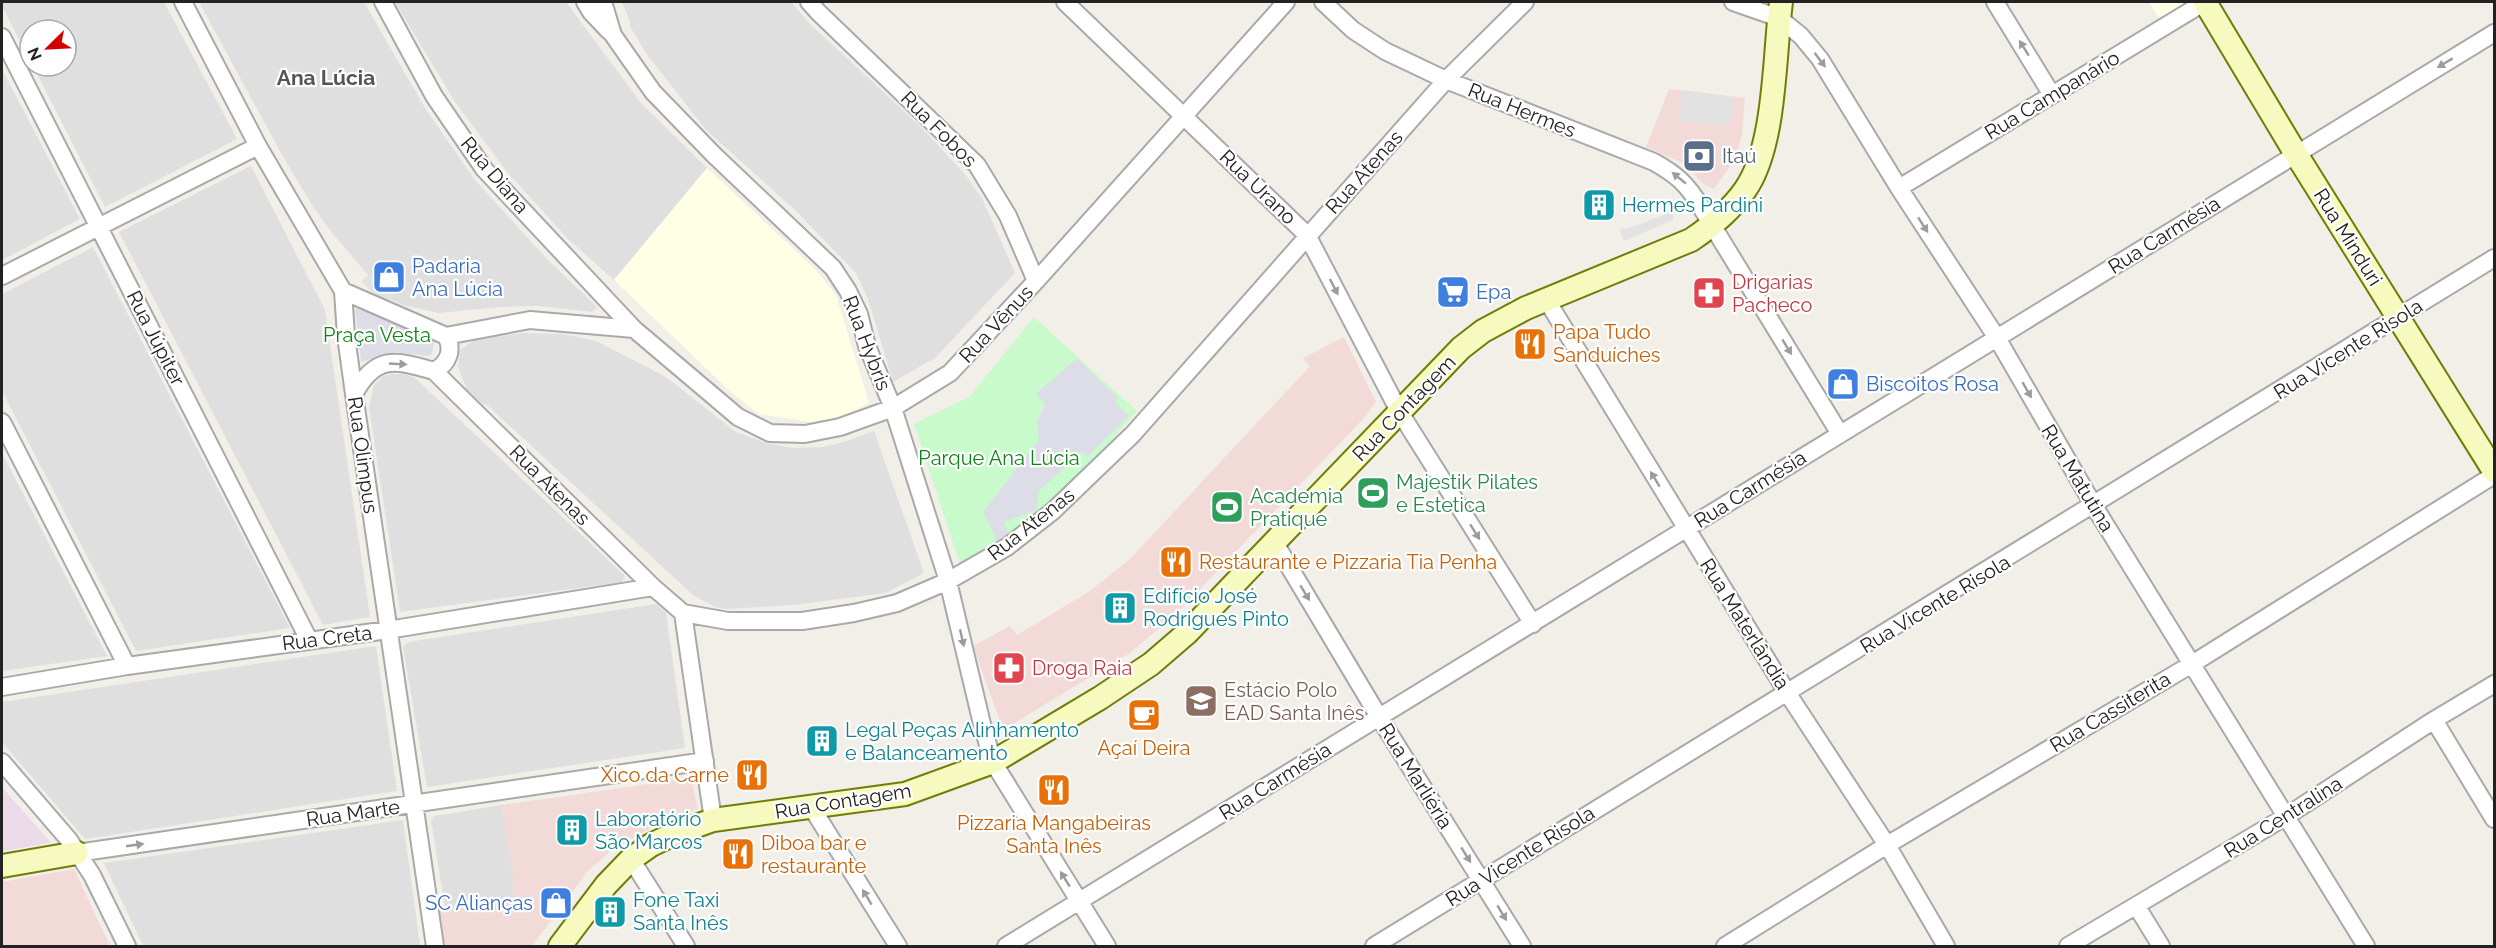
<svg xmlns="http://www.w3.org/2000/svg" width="2496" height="948" font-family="Raleway,sans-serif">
<rect width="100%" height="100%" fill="#f2efe9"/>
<!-- residential -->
<path fill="#e0dfdf" d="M2 2H164L237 139 105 207 33 66H66V30H30V61L2 6Z
M199 2H364L425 108 475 180 546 258 597 307 592 312 538 306 499 307 439 313 403 305 392 300 368 275 329 229 312 205 281 153Z
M395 2H566L641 103 707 168 614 280 568 239 507 172 455 102Z
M622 2H791L811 25 919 125 964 173 982 198 1015 273 935 358 893 382 868 299 856 273 794 209 706 130 646 53 629 25 631 24Z
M2 69 80 219 2 260Z
M251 166 325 310 370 617 323 625 119 232Z
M93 247 290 628 136 651 2 391V294Z
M523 333 563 334 596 341 666 377 736 432 766 443 792 448 823 447 847 441 874 431 924 573 886 593 794 605 725 609 715 607 693 595 486 404 484 405 467 390 458 367 460 350 476 339Z
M392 374H404L415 378 625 576 622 582 400 612 369 407 374 385 383 376Z
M2 453 107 656 2 671Z
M656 604 666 613 685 748 427 787 403 647 408 642Z
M376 646 397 791 85 839 2 742V702Z
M502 805 510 859 517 865 511 867 515 897 445 908 431 820 434 816Z
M403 820 420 946H143L104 863Z"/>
<!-- commercial -->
<path fill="#f2dad9" d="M1669 89 1745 98 1742 136 1738 149 1729 168 1714 189 1703 184 1685 164 1646 147Z
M1344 337 1376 402 1364 418 1182 608 1157 630 1130 653 1003 730 973 646 1010 626 1017 635 1090 591 1130 559 1310 366 1303 358Z
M691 778 698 809 666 820 614 848 588 871 532 946H445L439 909 515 897 511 867 517 865 510 859 502 805Z
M74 869 110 946H2V882Z"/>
<!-- industrial -->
<path fill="#ebdbe8" d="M2 787 7 793 51 843 2 851Z"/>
<!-- education -->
<path fill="#ffffe5" d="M2149 2H2190L2163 24Z
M707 168 816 270 836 295 869 403 842 417 812 422 759 414 732 393 614 280Z"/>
<!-- park -->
<path fill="#c8facc" d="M1034 317 1137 411C1107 445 1077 483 1041 512 1016 533 989 550 961 567L914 424 969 397Z"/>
<!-- parking -->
<path fill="#e2e2e2" d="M1682 90 1733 97 1730 122 1724 125 1679 121Z
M1673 207V220L1624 241 1619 230 1624 228 1627 229 1666 214 1665 211Z
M371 273 391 294 390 304 375 295 361 281Z"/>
<!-- plaza -->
<path fill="#dddde8" d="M359 305 434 342 432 354 427 356 395 352 361 362 355 309Z
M1077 358 1118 398 1115 402 1129 416 1087 457 1082 451 1038 492 1037 510 1003 522 1010 535 998 543 983 512 1039 440 1037 422 1045 405 1036 394Z"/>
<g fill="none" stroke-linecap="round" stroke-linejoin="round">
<!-- street casing -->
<g stroke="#a9a9a9" stroke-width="20">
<path id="street" d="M183 2 258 146 343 291 346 336 354 394 435 946
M383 2 434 96 484 169 634 329 738 417 770 433 805 434 840 427 893 408 950 373 1036 281 1286 2
M585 2 591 12 609 31
M603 2 613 35 653 92 714 155 833 268 848 291 859 314 867 346 893 408 948 581 982 724 993 762 1107 946
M809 2 818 12 977 165 1008 216 1036 281
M1065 2 1307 235 1399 411 1533 624
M1323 2 1353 30 1385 51 1446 80 1654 162C1677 175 1687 184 1701 207L1840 434
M1733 2 1779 18 1801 36 1820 59 1899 188 1997 338 2094 506 2366 946
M1995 2 2052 95
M2 37 309 640
M1899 188 2205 2
M2 276 258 146
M343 291 446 336
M1546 299 1788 694 1887 845 1946 946
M446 336 530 320 634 329
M434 371 653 587 683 613 728 621H802L854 613 897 603 948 581 1007 547 1053 511 1133 434 1446 80 1525 2
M354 394C376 354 395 360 434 371 448 364 454 350 446 336
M2 422 127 666
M1275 543 1379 717 1522 946
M683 613 713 820
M2 687 127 666 388 630 653 587
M2434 720 2494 819
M2 762 69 840 92 875 127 946
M812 808 898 946
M77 853 705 761
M631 859 686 946
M2137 907 2161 946
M1006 946 2494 33
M1374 946 2494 258
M1725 946 1887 845 2192 664 2494 475
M2068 946 2285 817 2434 720 2494 684"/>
</g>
<!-- secondary casing -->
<g stroke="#707d05" stroke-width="26">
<path id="secondary" d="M2205 2 2296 154 2494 471
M2 866 77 853
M560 946 606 885 631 859 651 845 674 834 713 820 905 794 993 762 1100 698 1151 664 1187 633 1461 348 1483 331 1526 308 1691 240C1712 226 1731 210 1745 190 1776 146 1774 56 1781 2"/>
</g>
<!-- street -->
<use href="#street" stroke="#fff" stroke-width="16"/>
<!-- secondary -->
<use href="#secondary" stroke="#f7fabf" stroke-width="22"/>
</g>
<!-- one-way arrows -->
<defs><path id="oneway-solid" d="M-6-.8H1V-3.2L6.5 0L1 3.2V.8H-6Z" transform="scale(1.5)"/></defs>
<g fill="#9c9c9c">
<use href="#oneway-solid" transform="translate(2024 48) rotate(-122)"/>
<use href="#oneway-solid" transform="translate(1820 60) rotate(53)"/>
<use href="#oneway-solid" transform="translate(2445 63) rotate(149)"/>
<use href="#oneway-solid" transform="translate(1679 178) rotate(-141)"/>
<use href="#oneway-solid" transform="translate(1923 225) rotate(57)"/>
<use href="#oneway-solid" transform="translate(1334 287) rotate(63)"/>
<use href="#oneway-solid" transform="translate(1787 347) rotate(59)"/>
<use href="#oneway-solid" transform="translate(398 364) rotate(3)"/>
<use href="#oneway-solid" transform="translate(2027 390) rotate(60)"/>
<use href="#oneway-solid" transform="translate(1655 479) rotate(-121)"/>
<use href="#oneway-solid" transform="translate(1475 532) rotate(58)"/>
<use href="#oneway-solid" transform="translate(1305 593) rotate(59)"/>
<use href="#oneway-solid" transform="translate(962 638) rotate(77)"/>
<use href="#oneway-solid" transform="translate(135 845) rotate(-8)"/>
<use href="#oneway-solid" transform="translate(1466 855) rotate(58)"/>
<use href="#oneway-solid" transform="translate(1065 879) rotate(-122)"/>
<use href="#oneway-solid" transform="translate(867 897) rotate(-121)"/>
<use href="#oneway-solid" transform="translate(1502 913) rotate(59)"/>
</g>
<!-- icons -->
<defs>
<g id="bank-square" transform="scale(1.725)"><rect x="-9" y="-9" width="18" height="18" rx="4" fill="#5c6f8a" stroke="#fff"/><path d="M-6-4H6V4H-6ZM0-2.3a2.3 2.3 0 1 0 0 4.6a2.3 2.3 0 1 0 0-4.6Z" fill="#fff"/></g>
<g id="building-square" transform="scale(1.725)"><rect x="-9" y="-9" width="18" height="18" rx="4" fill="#0f9aa8" stroke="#fff"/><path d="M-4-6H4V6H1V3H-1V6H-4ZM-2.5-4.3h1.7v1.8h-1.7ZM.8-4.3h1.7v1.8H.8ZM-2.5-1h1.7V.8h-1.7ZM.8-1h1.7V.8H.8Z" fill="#fff"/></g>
<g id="shop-square" transform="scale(1.725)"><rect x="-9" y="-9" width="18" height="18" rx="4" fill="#3f7fe0" stroke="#fff"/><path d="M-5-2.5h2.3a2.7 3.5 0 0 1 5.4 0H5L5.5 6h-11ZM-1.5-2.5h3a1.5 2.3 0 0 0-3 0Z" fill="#fff"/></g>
<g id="supermarket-square" transform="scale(1.725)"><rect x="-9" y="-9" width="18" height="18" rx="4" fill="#3f7fe0" stroke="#fff"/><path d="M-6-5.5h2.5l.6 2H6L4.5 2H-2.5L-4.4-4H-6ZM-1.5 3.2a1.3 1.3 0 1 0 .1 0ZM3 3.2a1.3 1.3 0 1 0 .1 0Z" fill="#fff"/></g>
<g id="pharmacy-square" transform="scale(1.725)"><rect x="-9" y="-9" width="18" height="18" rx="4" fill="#e0444e" stroke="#fff"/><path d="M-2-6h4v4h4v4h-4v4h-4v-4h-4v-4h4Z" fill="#fff"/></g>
<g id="restaurant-square" transform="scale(1.725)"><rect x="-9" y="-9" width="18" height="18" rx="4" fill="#e8710a" stroke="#fff"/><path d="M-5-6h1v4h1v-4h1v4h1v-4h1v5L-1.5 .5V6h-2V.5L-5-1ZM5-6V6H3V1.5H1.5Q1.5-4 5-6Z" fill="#fff"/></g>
<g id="stadium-square" transform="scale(1.725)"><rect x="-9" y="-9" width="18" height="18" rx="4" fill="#2e9e5b" stroke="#fff"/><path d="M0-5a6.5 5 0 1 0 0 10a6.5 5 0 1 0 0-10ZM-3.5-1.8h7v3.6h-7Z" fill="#fff"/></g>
<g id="university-square" transform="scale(1.725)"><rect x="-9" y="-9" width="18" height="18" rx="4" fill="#8d6e63" stroke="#fff"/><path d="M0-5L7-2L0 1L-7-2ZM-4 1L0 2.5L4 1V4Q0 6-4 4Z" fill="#fff"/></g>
<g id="cafe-square" transform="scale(1.725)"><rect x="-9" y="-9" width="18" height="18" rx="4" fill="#e8710a" stroke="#fff"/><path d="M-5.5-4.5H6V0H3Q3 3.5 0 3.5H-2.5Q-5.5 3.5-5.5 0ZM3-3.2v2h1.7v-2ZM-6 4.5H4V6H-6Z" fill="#fff"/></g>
</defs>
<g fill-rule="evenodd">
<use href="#bank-square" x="1699" y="156"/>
<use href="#building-square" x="1599" y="205"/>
<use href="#shop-square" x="389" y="277"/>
<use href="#supermarket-square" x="1453" y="292"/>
<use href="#pharmacy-square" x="1709" y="293"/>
<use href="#restaurant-square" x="1530" y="344"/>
<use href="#shop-square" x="1843" y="384"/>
<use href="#stadium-square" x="1373" y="493"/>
<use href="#stadium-square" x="1227" y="507"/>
<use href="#restaurant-square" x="1176" y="562"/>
<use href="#building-square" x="1120" y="608"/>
<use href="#pharmacy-square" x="1009" y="668"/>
<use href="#university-square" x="1201" y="701"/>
<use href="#cafe-square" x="1144" y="715"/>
<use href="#building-square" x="822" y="741"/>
<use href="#restaurant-square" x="752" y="775"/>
<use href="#restaurant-square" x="1054" y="790"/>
<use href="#building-square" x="572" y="830"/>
<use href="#restaurant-square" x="738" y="854"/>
<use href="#shop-square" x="556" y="903"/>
<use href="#building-square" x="610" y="912"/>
</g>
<g text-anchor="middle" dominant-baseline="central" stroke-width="4.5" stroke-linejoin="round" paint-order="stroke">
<!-- street labels -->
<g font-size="20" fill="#222" stroke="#fff">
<text transform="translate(2052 95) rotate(-31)">Rua Campanário</text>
<text transform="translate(1522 110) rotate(22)">Rua Hermes</text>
<text transform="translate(939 129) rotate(45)">Rua Fobos</text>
<text transform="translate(1364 172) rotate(-48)">Rua Atenas</text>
<text transform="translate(495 175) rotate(50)">Rua Diana</text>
<text transform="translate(1258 187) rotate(44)">Rua Urano</text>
<text transform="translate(2164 235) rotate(-32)">Rua Carmésia</text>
<text transform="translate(2348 237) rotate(58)">Rua Minduri</text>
<text transform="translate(996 324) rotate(-47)">Rua Vênus</text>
<text transform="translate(156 338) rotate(63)">Rua Júpiter</text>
<text transform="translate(867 343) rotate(69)">Rua Hybris</text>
<text transform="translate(2348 349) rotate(-32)">Rua Vicente Risola</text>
<text transform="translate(1404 408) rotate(-46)">Rua Contagem</text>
<text transform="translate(363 455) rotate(82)">Rua Olimpus</text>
<text transform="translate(2078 478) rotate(59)">Rua Matutina</text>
<text transform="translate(550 485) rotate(45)">Rua Atenas</text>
<text transform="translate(1750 489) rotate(-32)">Rua Carmésia</text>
<text transform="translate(1031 524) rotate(-38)">Rua Atenas</text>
<text transform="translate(1935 604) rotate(-31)">Rua Vicente Risola</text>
<text transform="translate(1745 624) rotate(58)">Rua Materlândia</text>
<text transform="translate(327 638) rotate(-7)">Rua Creta</text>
<text transform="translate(2110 712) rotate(-31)">Rua Cassiterita</text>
<text transform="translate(1416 776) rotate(58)">Rua Marliéria</text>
<text transform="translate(1275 781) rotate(-32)">Rua Carmésia</text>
<text transform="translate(843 801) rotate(-9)">Rua Contagem</text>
<text transform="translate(353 813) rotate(-8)">Rua Marte</text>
<text transform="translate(2283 817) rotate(-32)">Rua Centralina</text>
<text transform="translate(1520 856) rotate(-32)">Rua Vicente Risola</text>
</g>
<!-- service labels -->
<g font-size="20" fill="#4e5e75" stroke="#fff" text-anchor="start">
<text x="1722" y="156">Itaú</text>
</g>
<!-- culture labels -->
<g font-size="20" fill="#0d838f" stroke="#fff" text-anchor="start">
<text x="1622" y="205">Hermes Pardini</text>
<text x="1143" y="596">Edifício José<tspan x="1143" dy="23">Rodrigues Pinto</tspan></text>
<text x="845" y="730">Legal Peças Alinhamento<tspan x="845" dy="23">e Balanceamento</tspan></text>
<text x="595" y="819">Laboratório<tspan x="595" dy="23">São Marcos</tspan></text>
<text x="633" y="900">Fone Taxi<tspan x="633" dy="23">Santa Inês</tspan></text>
</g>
<!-- shop labels -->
<g font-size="20" fill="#366cbe" stroke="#fff" text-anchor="start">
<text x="412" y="266">Padaria<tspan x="412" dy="23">Ana Lúcia</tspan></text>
<text x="1476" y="292">Epa</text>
<text x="1866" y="384">Biscoitos Rosa</text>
<text x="533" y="903" text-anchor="end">SC Alianças</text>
</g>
<!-- health labels -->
<g font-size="20" fill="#be3a42" stroke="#fff" text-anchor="start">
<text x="1732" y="282">Drigarias<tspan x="1732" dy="23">Pacheco</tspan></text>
<text x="1032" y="668">Droga Raia</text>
</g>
<!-- food labels -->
<g font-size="20" fill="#c56008" stroke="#fff" text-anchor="start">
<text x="1553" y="332">Papa Tudo<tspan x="1553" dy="23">Sanduíches</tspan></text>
<text x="1199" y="562">Restaurante e Pizzaria Tia Penha</text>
<text x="1144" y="748" text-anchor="middle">Açaí Deira</text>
<text x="729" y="775" text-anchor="end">Xico da Carne</text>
<text x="1054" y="823" text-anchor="middle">Pizzaria Mangabeiras<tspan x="1054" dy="23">Santa Inês</tspan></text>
<text x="761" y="843">Diboa bar e<tspan x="761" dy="23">restaurante</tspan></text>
</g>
<!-- park labels -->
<g font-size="20" fill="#0c8416" stroke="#fff">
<text x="377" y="335">Praça Vesta</text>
<text x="999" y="458">Parque Ana Lúcia</text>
</g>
<!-- leisure labels -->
<g font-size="20" fill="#27864d" stroke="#fff" text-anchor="start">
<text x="1396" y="482">Majestik Pilates<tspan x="1396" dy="23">e Estetica</tspan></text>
<text x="1250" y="496">Academia<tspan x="1250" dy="23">Pratique</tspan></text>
</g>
<!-- education labels -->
<g font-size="20" fill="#785e54" stroke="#fff" text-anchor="start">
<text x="1224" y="690">Estácio Polo<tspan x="1224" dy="23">EAD Santa Inês</tspan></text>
</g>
<!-- neighbourhood labels -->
<g font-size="21" font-weight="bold" fill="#555" stroke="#fff">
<text x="326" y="77">Ana Lúcia</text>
</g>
</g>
<!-- border -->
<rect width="2496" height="948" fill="none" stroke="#222222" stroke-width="6"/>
<!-- north arrow -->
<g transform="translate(48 48) rotate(246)"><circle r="28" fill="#ffffff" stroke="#a7a7a7" stroke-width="1.5"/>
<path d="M0-4.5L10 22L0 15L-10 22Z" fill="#d40000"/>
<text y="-9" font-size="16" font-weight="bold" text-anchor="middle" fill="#222222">N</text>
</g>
</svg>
